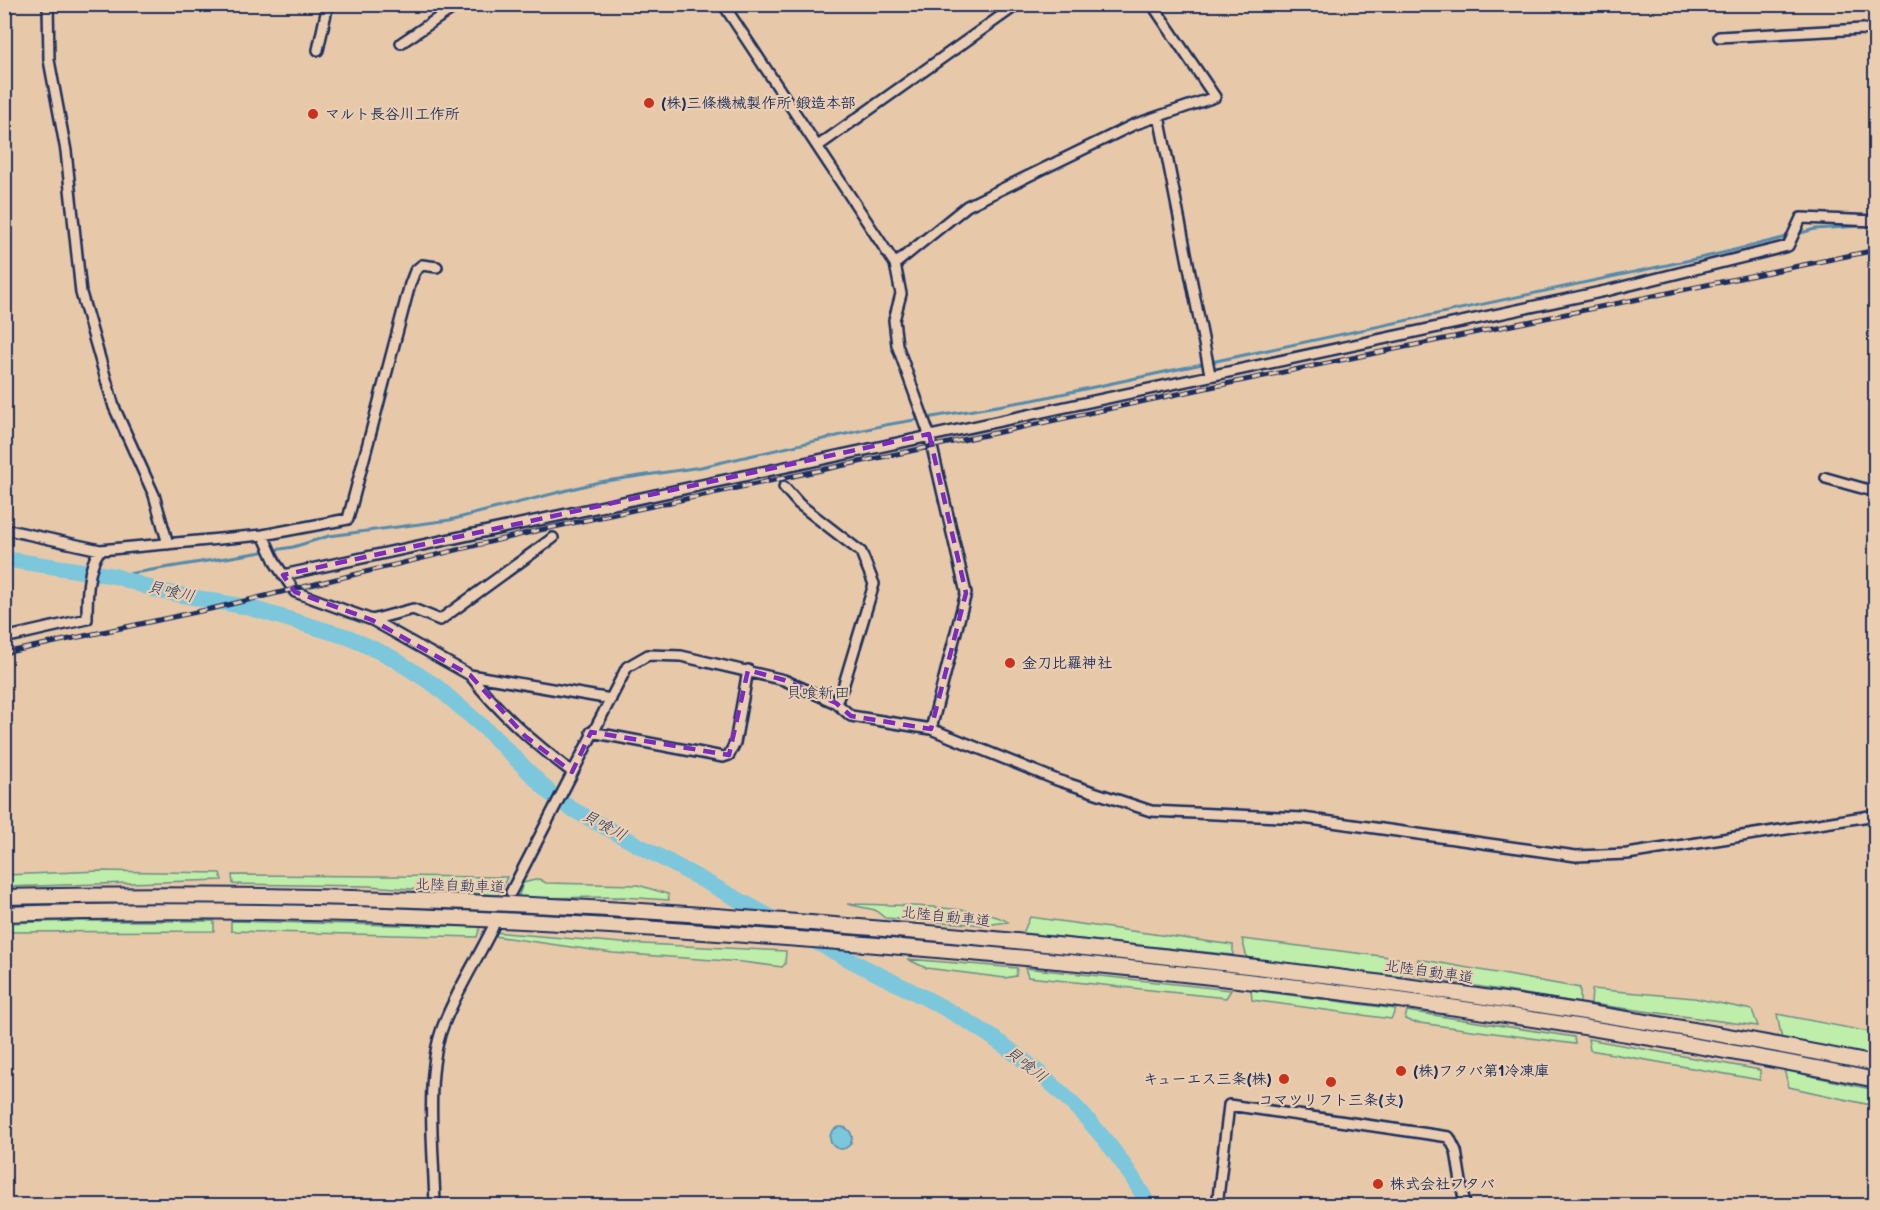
<svg xmlns="http://www.w3.org/2000/svg" width="1880" height="1210" font-family="'Balsamiq Sans','Klee One',sans-serif">
<rect width="100%" height="100%" fill="#e7c9aa"/>
<filter id="ink" filterUnits="userSpaceOnUse"><feTurbulence type="fractalNoise" baseFrequency=".0167" numOctaves="2"/><feDisplacementMap in="SourceGraphic" scale="12" xChannelSelector="R" yChannelSelector="G"/><feConvolveMatrix kernelMatrix="1 2 1 2 8 2 1 2 1" color-interpolation-filters="sRGB"/></filter>
<g filter="url(#ink)">
<!-- green -->
<path fill="#bfedaa" stroke="#6d8e84" stroke-width="1.5" d="M99 871 220 873 222 880 5 887V875Z
M232 875 507 877 498 895 368 886 233 884Z
M539 879 546 883 638 885 668 894 669 900 623 897 518 898 523 883Z
M847 904C879 905 984 905 1008 922L985 925 885 918 875 910Z
M1030 917 1233 945V955L1023 933Z
M74 921H214V931L5 932V923Z
M231 921 480 927 477 937 231 931Z
M493 932 622 943 786 951 785 964 782 967 742 962 613 953 494 936Z
M1242 939 1405 959 1401 977 1247 958Z
M907 959 1017 968 1016 976 1005 978 926 968Z
M1418 959 1580 988V1003L1414 976Z
M1025 968 1231 990 1226 998 1028 977Z
M1592 989 1694 998 1752 1010 1758 1026 1591 1004Z
M1251 990 1396 1009 1391 1019 1252 1000Z
M1407 1011 1574 1037 1575 1044 1412 1022 1405 1019Z
M1777 1014 1875 1033V1059L1782 1040Z
M1588 1039 1760 1070V1080L1590 1050Z
M1784 1070 1875 1090V1106L1789 1087Z"/>
<!-- water -->
<path fill="#7cc7dc" stroke="#558aaa" stroke-width="1.5" d="M830 1138a11 11 0 1 1 22 0a11 11 0 1 1-22 0Z"/>
<g fill="none" stroke-linecap="round" stroke-linejoin="round">
<!-- stream -->
<path stroke="#558aaa" stroke-width="3" d="M1797 234 1815 229 1876 225
M115 576 293 547 329 536 450 520 599 482 701 467 885 425 1033 400 1714 255 1791 236"/>
<!-- river -->
<path stroke="#7cc7dc" stroke-width="16" d="M4 559 115 576 159 591 247 607 348 637 391 657 436 686 489 732 551 794 570 808C657 855 743 902 829 949 868 970 908 988 946 1009 1028 1054 1105 1123 1149 1206"/>
<!-- minor-tunnel -->
<path stroke="#beaa9b" stroke-width="9" stroke-dasharray="9 4.5" stroke-linecap="butt" d="M495 924 511 892"/>
<!-- minor casing -->
<g stroke="#1b2f5e" stroke-width="14">
<path id="minor" d="M48 4 49 60 66 151 81 293 114 407 154 495 168 544
M723 4 895 264 901 294 894 320 897 345 929 434 966 593 931 729
M1719 37 1863 29 1876 32
M401 43 459 4
M318 50 328 4
M1159 116 1210 374
M818 146 1018 4
M895 264 967 206 1133 125 1215 97 1152 4
M1826 478 1876 492
M784 487 799 504 861 552 874 584 843 687 836 703
M4 529 100 550 263 535 348 519 410 284 415 271 422 265 437 267
M263 535 276 564 295 592 372 620 470 675 611 699
M283 575 1610 290 1788 246 1801 218 1876 221
M372 620 413 609 440 620 553 538
M4 638 87 619C87 598 87 567 100 550
M470 675C499 713 534 743 572 772
M591 732 723 757 729 755 735 743 748 670
M511 892 627 667 648 655 681 656 784 680 836 703 851 716 931 729 1057 780 1151 811 1303 818 1576 856 1627 854 1876 815
M435 1206C434 1152 424 1075 443 1026 456 992 477 960 493 927
M1217 1206 1229 1105 1449 1137 1456 1151 1465 1206"/>
</g>
<!-- highway casing -->
<g stroke="#1b2f5e" stroke-width="18">
<path id="highway" d="M4 897C338 889 673 908 1005 940 1297 968 1588 1006 1876 1064
M4 914C278 905 553 920 826 941 1178 968 1530 1009 1876 1080"/>
</g>
<!-- minor -->
<use href="#minor" stroke="#ebceb2" stroke-width="9"/>
<!-- highway -->
<use href="#highway" stroke="#ebceb2" stroke-width="14"/>
<!-- rail casing -->
<g stroke="#1b2f5e" stroke-width="5">
<path id="rail" d="M4 653 215 608 540 530 1206 388 1876 250"/>
</g>
<!-- rail -->
<use href="#rail" stroke="#ebceb2" stroke-width="3" stroke-dasharray="9" stroke-linecap="butt"/>
</g>
</g>
<!-- marked area -->
<path fill="none" stroke="#7b2cbf" stroke-width="4.5" stroke-dasharray="12 8" stroke-linejoin="round" d="M929 434 966 593 931 729 851 716 836 703 784 680 748 670 729 755 591 732 572 772 525 736 470 675 372 620 295 592 283 575Z"/>
<!-- markers -->
<g fill="#c8321e" stroke="#ebceb2" stroke-width="2">
<circle cx="649" cy="103" r="6"/>
<circle cx="313" cy="114" r="6"/>
<circle cx="1010" cy="663" r="6"/>
<circle cx="1401" cy="1071" r="6"/>
<circle cx="1284" cy="1079" r="6"/>
<circle cx="1331" cy="1082" r="6"/>
<circle cx="1378" cy="1184" r="6"/>
</g>
<g text-anchor="middle" dominant-baseline="central" stroke-width="4.5" stroke-linejoin="round" paint-order="stroke">
<!-- poi labels -->
<g font-size="15" font-weight="bold" fill="#1b2f5e" stroke="#ebceb2" text-anchor="start">
<text x="661" y="103">(株)三條機械製作所 鍛造本部</text>
<text x="325" y="114">マルト長谷川工作所</text>
<text x="1022" y="663">金刀比羅神社</text>
<text x="1413" y="1071">(株)フタバ第1冷凍庫</text>
<text x="1272" y="1079" text-anchor="end">キューエス三条(株)</text>
<text x="1331" y="1100" text-anchor="middle">コマツリフト三条(支)</text>
<text x="1390" y="1184">株式会社フタバ</text>
</g>
<!-- street labels -->
<g font-size="15" fill="#1b2f5e" stroke="#ebceb2">
<text transform="translate(460 886) rotate(2)">北陸自動車道</text>
<text transform="translate(946 917) rotate(6)">北陸自動車道</text>
<text transform="translate(1429 972) rotate(8)">北陸自動車道</text>
</g>
<!-- water labels -->
<g font-size="16" font-style="italic" fill="#253e6b" stroke="#ebceb2">
<text transform="translate(171 592) rotate(13)">貝喰川</text>
<text transform="translate(604 826) rotate(28)">貝喰川</text>
<text transform="translate(1026 1065) rotate(38)">貝喰川</text>
</g>
<!-- neighbourhood labels -->
<g font-size="16" fill="#1b2f5e" stroke="#ebceb2">
<text x="818" y="693">貝喰新田</text>
</g>
</g>
<!-- margin -->
<rect width="1880" height="1210" fill="none" stroke="#ebceb2" stroke-width="24"/>
<rect x="12" y="12" width="1856" height="1186" fill="none" stroke="#1b2f5e" stroke-width="2" filter="url(#ink)"/>
</svg>
